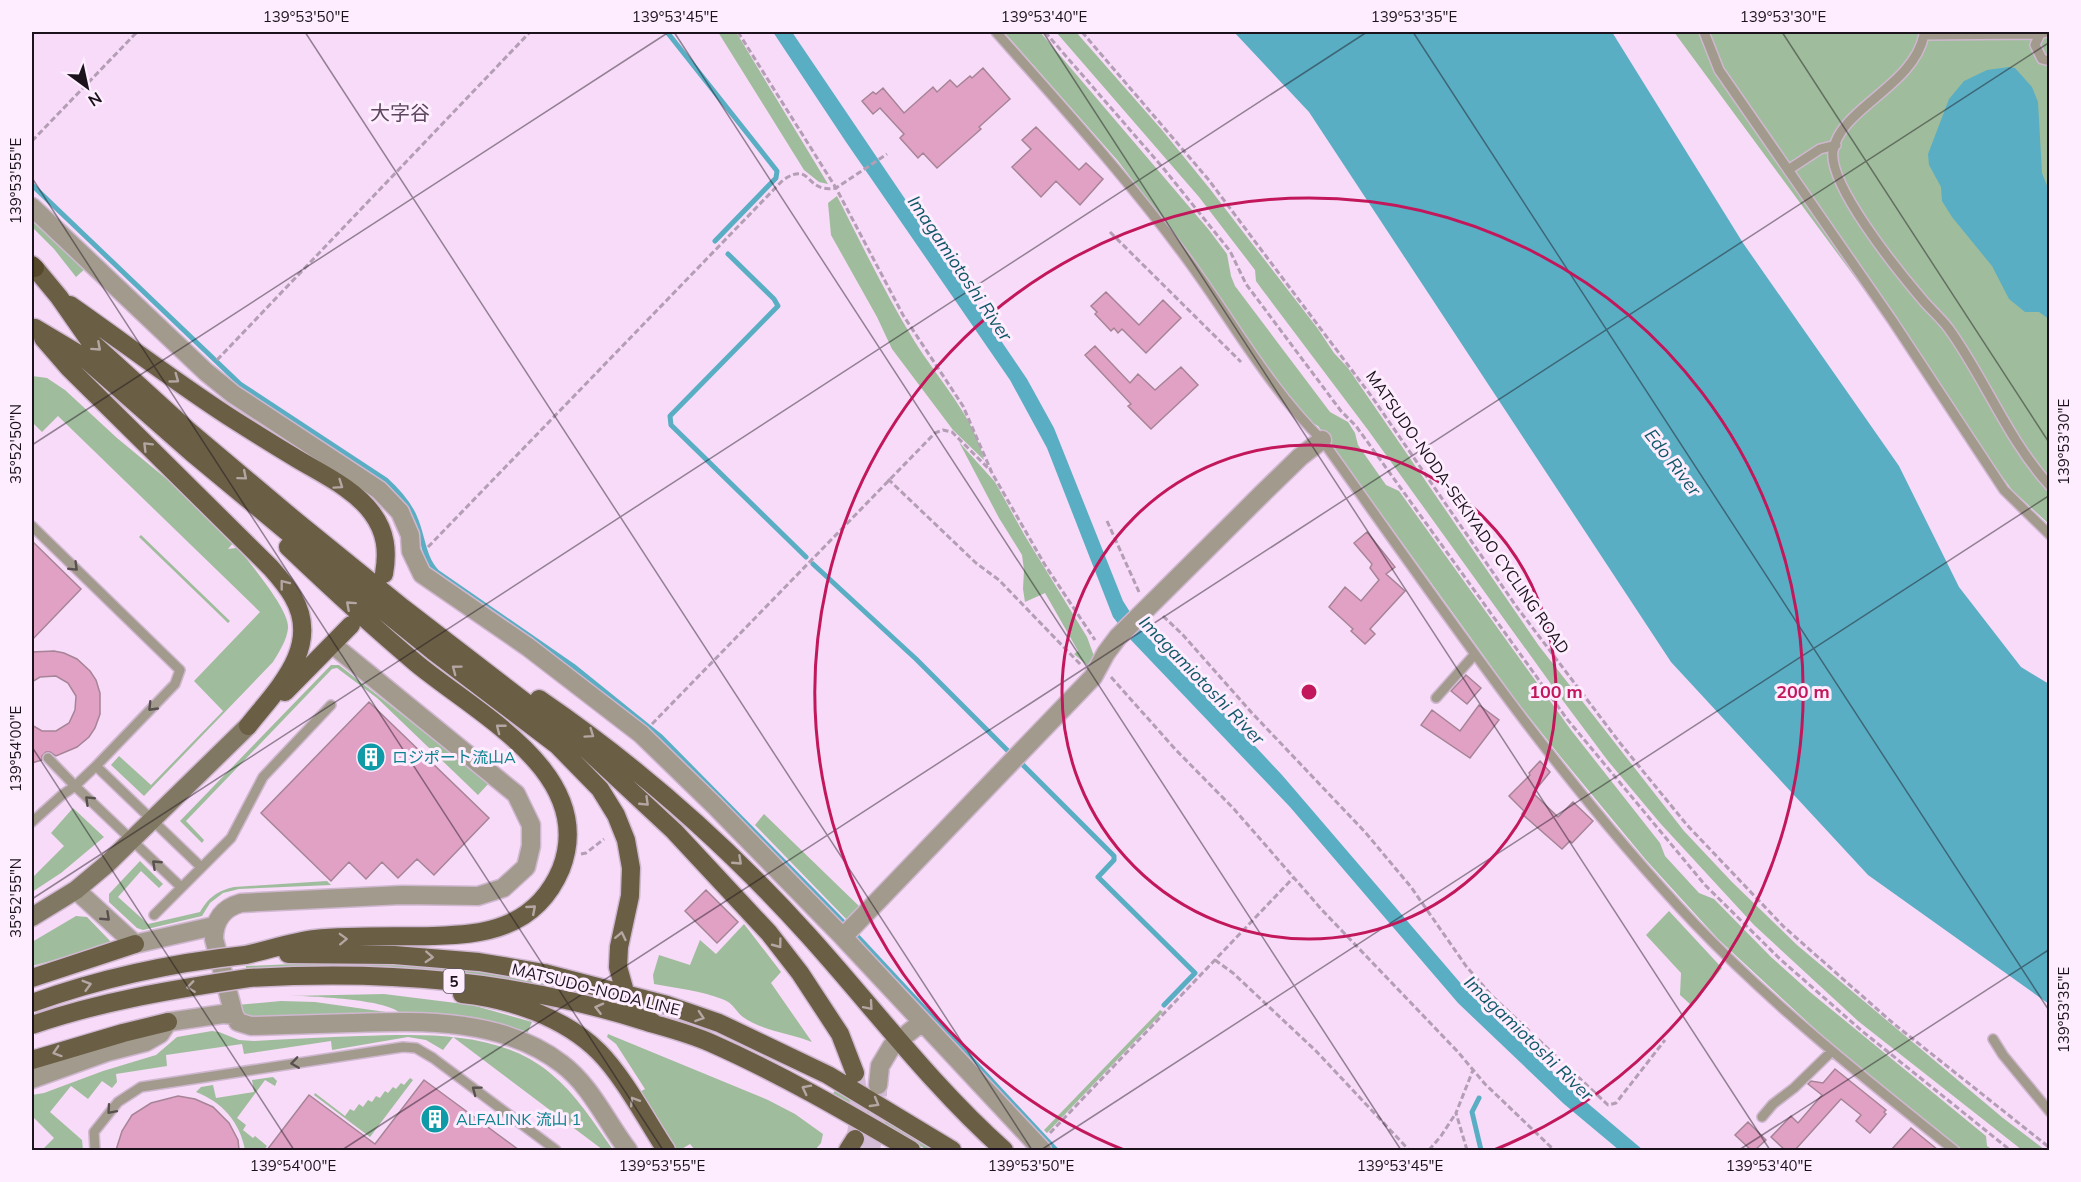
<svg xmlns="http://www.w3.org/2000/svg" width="2081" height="1182" font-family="Mulish,'Noto Sans JP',sans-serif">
<rect width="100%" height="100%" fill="#f7dbf8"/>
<!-- green -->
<path fill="#9fbd9c" d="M718 32H736L828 184 819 182 804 170Z
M1004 32H1040L1209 230 1227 254 1231 276 1235 286 1330 412 1348 422 1355 433 1358 445 1386 485 1399 491 1571 730 1660 843 1665 856 1699 893 1714 899 1771 957 1810 992 1986 1136 1987 1146 1993 1150H1963L1938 1132 1828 1041 1718 939 1646 860 1560 756 1515 699 1318 426 1305 419 1264 363 1193 259 1118 161Z
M1056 32H1076L1162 130 1210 189 1318 329 1334 353 1348 368 1539 646 1684 831 1732 882 1797 945 2003 1118 2045 1150H2022L1858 1021 1754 925 1660 823 1608 761 1561 698 1368 430 1261 288 1256 281 1255 270 1199 197Z
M1674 32H2049V524L2012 490Z
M837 196C862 245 886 295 915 342 936 376 976 420 984 460L953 430 892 349 877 317 831 235 828 203Z
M32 216 87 267 76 277 54 249 32 227Z
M32 376 47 378 65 390 117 438 186 495 234 542 228 549 236 548 237 546C249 563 290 610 288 628 287 640 279 652 273 662L144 796 111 765 119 756 151 785 223 711 194 681 260 612 58 416 42 432 32 422Z
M959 442 995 482 1025 536 1087 637 1094 656 1092 667 1088 666 1074 654 1078 651 1045 593 1025 602 1023 589 1024 570 1022 555 999 518Z
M141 535 230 621 228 623 139 537Z
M331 665H339L489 783 478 795 377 698 337 668 332 669 186 821 204 840 202 843 180 821Z
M73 808 104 837 61 873 32 892V878L64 846 51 833Z
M764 814 861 908 850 923 755 825Z
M140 861 163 884 159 888 141 871 118 897 148 924 200 912C209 897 217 891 234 887L327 881 331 885 239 889 223 893 210 903 202 916 143 930 137 928 109 902V894Z
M1669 911 1722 968 1695 1002 1690 1004 1680 995 1681 973 1646 935Z
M76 916 87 917 113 944 32 966V942Z
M744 924 781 972 771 983 812 1042C792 1034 760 1030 743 1017 736 1012 734 1003 722 999 701 991 677 988 654 984L653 975 659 955 690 965 700 940 716 954Z
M338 962C386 962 434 964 481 971 521 977 560 986 599 995L598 998C482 968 365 960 246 969V966Z
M384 994 472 1005 532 1022 527 1034C486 1018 445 1011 400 1013 385 999 311 996 289 996Z
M281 1001 315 1002 393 1013 248 1018 241 1014 237 1005Z
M1160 1010 1163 1012 1047 1133 1044 1130 1047 1127Z
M212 1031 219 1032 239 1040 254 1041C290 1039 325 1037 360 1036 423 1034 498 1030 550 1073 576 1094 594 1123 613 1150H603L453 1037 443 1050 426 1040 408 1037 332 1050 331 1041 244 1054 242 1044 166 1055 167 1066 116 1074 117 1082 112 1088 102 1081 88 1099 71 1086 50 1112 82 1140 83 1150H42L54 1138 32 1116V1095L44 1093 103 1071 156 1055 177 1037Z
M608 1034 768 1100 795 1114 823 1134 821 1143 815 1150H695L690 1144 680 1150H674L638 1093 645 1089 616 1044 607 1037Z
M273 1077 277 1081 275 1086 265 1080 237 1118 246 1125 243 1130 253 1138 255 1136 267 1146 264 1150H245C240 1122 222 1102 196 1092L201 1087 213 1085 216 1098 254 1092 252 1080Z
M410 1078 413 1080 370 1137 314 1095 315 1093 345 1116 350 1109 354 1111 359 1104 363 1107 368 1100 372 1102 376 1096 380 1098 385 1091 388 1093 393 1087 396 1089 401 1083 404 1085Z
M835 1091 934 1150H927L834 1094 833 1093Z"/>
<!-- water -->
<path fill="#5aaec4" d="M773 32H792L1027 379 1054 428 1123 601 1142 631 1224 713 1282 775 1469 993 1572 1090 1643 1150H1619L1564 1104 1458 1003 1290 807 1130 639 1113 617 1047 448 1010 380 846 142Z
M1234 32H1612L1743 243 1899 466 1959 587 2021 667 2049 684V1004L1868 875 1671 662 1309 112Z
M2009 67 2015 68 2032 87 2038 102 2042 173 2050 193 2049 319 2039 312H2025L2009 299 1992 266 1952 217 1942 201 1941 187 1929 165 1928 154 1949 99 1964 81 1987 70Z"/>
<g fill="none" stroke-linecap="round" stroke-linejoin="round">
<!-- stream -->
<path stroke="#5aaec4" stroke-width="5" d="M667 32 777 171 776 178 715 241
M32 185 240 384 386 480C398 491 409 503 415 518 423 536 423 558 437 572L573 666 661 737 858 937 1056 1150
M728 254 774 299 778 306 670 416 671 425 806 557
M813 564 916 659 1013 756
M1018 760 1114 856V860L1098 877 1195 973 1164 1005
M1479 1098 1472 1112 1481 1150"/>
</g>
<!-- building -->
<path fill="#e0a1c5" stroke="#a68496" stroke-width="1.5" d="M983 68 1010 99 979 127 981 129 937 168 923 153 918 158 900 138 904 134 880 108 873 114 862 101 873 92 876 94 883 88 904 113 933 87 937 92 950 80 957 87 970 76 972 78Z
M1036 127 1079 170 1086 163 1103 179 1080 205 1056 181 1041 197 1012 167 1031 149 1022 140Z
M1106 292 1139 325 1163 300 1181 318 1146 353 1122 329 1118 333 1114 328 1111 331 1095 314 1097 312 1091 306Z
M1095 346 1130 383 1138 374 1155 390 1181 367 1198 385 1151 429 1128 406 1131 404 1085 355Z
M1367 532 1395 567 1386 574 1405 591 1370 629 1375 634 1365 644 1351 631 1353 629 1329 607 1345 587 1361 601 1379 580 1370 568 1372 564 1354 543Z
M32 541 81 589 32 640Z
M54 651 64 653 77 659 90 671 96 680 100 693V714L95 728 89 737 77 747 56 756 50 752H46L42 756V760L32 763V725L42 731H56L69 723 75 710 76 696 68 683 56 676 40 677 32 682V652Z
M1466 675 1481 688 1467 704 1451 691Z
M369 702 489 818 434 875 417 859 398 878 382 862 366 879 349 862 331 881 261 813Z
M1479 705 1499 720 1470 758 1421 725 1432 710 1460 731Z
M1540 761 1550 772 1533 793 1558 817 1573 802 1593 821 1572 843 1570 841 1562 849 1522 814 1524 811 1509 796 1530 775 1529 773Z
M706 890 738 922 717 943 685 911Z
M1835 1069 1886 1110 1884 1112 1886 1114 1870 1133 1856 1121 1861 1115 1841 1099 1795 1150H1785L1771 1137 1791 1116 1798 1123 1822 1095 1808 1084 1811 1081 1823 1083Z
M424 1080 519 1150H267L309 1095 375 1144Z
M178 1096 195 1099 213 1107 229 1123 238 1140 239 1150H116L122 1131 132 1115 151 1103Z
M1748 1122 1766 1140 1755 1150H1751L1735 1135Z
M1911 1128 1938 1150H1891Z"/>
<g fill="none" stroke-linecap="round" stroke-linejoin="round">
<!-- street-tunnel -->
<path stroke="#d6bdd7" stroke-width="18" stroke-dasharray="18 9" stroke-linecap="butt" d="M871 1150 878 1111V1085"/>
<!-- primary-tunnel -->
<path stroke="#d6bdd7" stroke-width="18" stroke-dasharray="18 9" stroke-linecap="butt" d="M855 1073C860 1098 860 1113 855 1139"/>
<!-- lane casing -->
<g stroke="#cfb7d0" stroke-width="12">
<path id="lane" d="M996 32C1062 107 1130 181 1189 262 1233 322 1269 388 1322 440 1440 605 1554 775 1694 923 1774 1007 1864 1078 1954 1150
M1704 32 1719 70 1892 320 2004 490 2050 535
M2046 32 2040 34 2035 45 2042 59 2050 61
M2040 34 1924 35C1913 87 1840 108 1833 151 1828 185 1899 272 1921 298 1930 309 1941 318 1949 329 1985 379 2008 440 2050 486
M1788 170 1820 149 1836 145
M32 526 180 670 175 684 96 766 201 867
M1436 698 1475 654
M48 758 75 786 96 766
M32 822 62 795 75 786 181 887
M154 915 231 838 263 777 331 705
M1993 1039 2003 1055 2050 1112
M1762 1117 1773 1104 1794 1088 1832 1051
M95 1150 94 1132 118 1102 141 1087 403 1047 416 1048 433 1058 556 1150"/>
</g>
<!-- street casing -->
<g stroke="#cfb7d0" stroke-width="21">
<path id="street" d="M32 207 206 372 233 394 379 490 400 512 410 535 411 551 422 574 528 647 641 734 714 805 843 937 1042 1150
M333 645 516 794 531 825V846L526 867 503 888 478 896 402 895 241 903C223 908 214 920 214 939L234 1015 238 1022 251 1026C284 1025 317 1024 351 1023 421 1021 503 1018 562 1064 591 1086 606 1121 628 1150
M76 890 135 944 214 926
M843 937 1093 677 1106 653 1118 637 1262 494 1300 457 1322 440
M907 1034 922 1022
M32 1079 107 1052 146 1042 160 1034 168 1022 223 1014 234 1015
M878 1085 880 1066 892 1046"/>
</g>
<!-- secondary casing -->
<g stroke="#cfb7d0" stroke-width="21">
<path id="secondary" d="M32 917 76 890 107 864 248 726"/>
</g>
<!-- primary casing -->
<g stroke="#cfb7d0" stroke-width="21">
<path id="primary" d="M35 268 59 297 89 340 190 432 297 522 403 608 586 749 674 831 769 933 800 973 840 1034 855 1073
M70 305C123 342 174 381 228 416 250 430 272 444 294 457 320 473 354 488 372 513 386 532 388 551 384 574
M35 328 82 356 191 452 339 575 433 651 557 745 600 789 616 815 626 840 631 868 630 896 619 947 618 967 627 999 635 1010 655 1024
M43 338 69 368 271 568C279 577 287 586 293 597 322 647 277 689 248 726
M285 692 351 625
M539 699C640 768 726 844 808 935 873 1007 932 1086 1004 1150
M288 954 394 955 479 962 544 973 667 1005 719 1023 828 1075 952 1150
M245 955C268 950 292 942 315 939 354 935 395 937 433 936 457 935 483 934 505 925 531 915 550 895 561 869 598 774 476 713 416 663 372 626 330 587 288 547
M32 978 135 944
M249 978C385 970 517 980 647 1022 668 1028 691 1034 711 1043 781 1074 846 1112 911 1150
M462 994C510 999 564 1017 599 1052 623 1076 647 1121 666 1150
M32 1060 123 1033 168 1022
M848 1150 855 1139"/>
</g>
<!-- highway casing -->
<g stroke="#cfb7d0" stroke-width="21">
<path id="highway" d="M32 265 35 268"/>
</g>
<!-- path -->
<path stroke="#b49eb5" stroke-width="3" stroke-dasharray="6 3" stroke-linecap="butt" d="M738 32 836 188 903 315 963 406 992 473 1011 506 1045 565 1095 640
M1045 32 1164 169 1230 251 1246 284 1341 411 1356 426 1567 719 1705 885 1780 959 1862 1031 2010 1150
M1082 32 1208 179 1372 397 1516 606 1620 743 1687 825 1784 927 1894 1024 2050 1148
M32 141 137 32
M1110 232 1241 362
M217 360 530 32
M888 479 976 563 999 580 1081 665
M1107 521 1139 592
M428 547 783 180C813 160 804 194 836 188L887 154
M1163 616 1182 634 1252 713 1365 832 1411 887 1466 966 1492 996 1608 1105 1616 1103 1665 1040
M1111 677 1175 749 1234 809 1322 910 1458 1052 1485 1084 1554 1150
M652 724 935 433 943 430 952 432 991 471
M581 854 586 853 604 839
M1215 960 1233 973 1316 1051 1409 1150
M1050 1133 1293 878
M1429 1150 1441 1136 1456 1113
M1467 1150 1456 1113 1473 1070"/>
<!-- lane -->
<use href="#lane" stroke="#a29b8d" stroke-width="9"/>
<!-- street -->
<use href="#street" stroke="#a29b8d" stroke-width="18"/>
<!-- secondary -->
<use href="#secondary" stroke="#817863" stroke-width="18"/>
<!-- primary -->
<use href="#primary" stroke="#6a5e45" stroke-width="18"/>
<!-- highway -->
<use href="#highway" stroke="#56492b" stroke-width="18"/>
<!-- primary-bridge casing -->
<g stroke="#cfb7d0" stroke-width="21" stroke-linecap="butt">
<path id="primary-bridge" d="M32 1003C101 978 171 963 245 955
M32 1025C102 1001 175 989 249 978"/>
</g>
<!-- primary-bridge -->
<use href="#primary-bridge" stroke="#6a5e45" stroke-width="18"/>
</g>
<!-- one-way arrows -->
<defs><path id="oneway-chevron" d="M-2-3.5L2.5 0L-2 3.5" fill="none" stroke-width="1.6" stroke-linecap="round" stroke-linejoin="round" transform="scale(1.5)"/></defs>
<g stroke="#b4a6a2">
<use href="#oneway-chevron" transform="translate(97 347) rotate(42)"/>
<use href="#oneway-chevron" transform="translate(175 379) rotate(36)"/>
<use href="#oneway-chevron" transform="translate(147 446) rotate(-135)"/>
<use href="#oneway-chevron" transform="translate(243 476) rotate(40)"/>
<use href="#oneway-chevron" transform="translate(339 485) rotate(35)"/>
<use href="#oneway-chevron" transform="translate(284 584) rotate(-128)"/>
<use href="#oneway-chevron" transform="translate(350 605) rotate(-138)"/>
<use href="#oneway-chevron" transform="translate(456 669) rotate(-143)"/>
<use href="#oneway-chevron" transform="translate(500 728) rotate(-142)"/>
<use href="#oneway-chevron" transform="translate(590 734) rotate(35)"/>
<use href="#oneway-chevron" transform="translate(645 802) rotate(44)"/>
<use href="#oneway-chevron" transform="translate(738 861) rotate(43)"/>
<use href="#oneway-chevron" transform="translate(532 909) rotate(-41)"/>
<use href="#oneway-chevron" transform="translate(621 936) rotate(-78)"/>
<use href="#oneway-chevron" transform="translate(343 939) rotate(-2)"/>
<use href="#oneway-chevron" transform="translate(778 944) rotate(53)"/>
<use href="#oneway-chevron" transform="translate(429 957) rotate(3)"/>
<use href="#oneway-chevron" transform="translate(87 985) rotate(-16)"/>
<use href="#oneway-chevron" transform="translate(191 987) rotate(172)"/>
<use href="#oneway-chevron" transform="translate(869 1006) rotate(49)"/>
<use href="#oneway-chevron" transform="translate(599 1008) rotate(-166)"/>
<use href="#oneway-chevron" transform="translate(700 1017) rotate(19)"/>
<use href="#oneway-chevron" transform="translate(57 1052) rotate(162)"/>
<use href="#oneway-chevron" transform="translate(806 1089) rotate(-153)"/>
<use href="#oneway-chevron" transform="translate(634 1101) rotate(-122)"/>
<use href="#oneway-chevron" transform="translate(875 1103) rotate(30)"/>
</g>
<g stroke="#58504e">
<use href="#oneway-chevron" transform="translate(74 567) rotate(44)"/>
<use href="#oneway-chevron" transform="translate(152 707) rotate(134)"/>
<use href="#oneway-chevron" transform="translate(89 800) rotate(-136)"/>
<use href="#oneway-chevron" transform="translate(156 864) rotate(-137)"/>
<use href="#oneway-chevron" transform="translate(106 917) rotate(43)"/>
<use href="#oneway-chevron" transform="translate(295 1063) rotate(172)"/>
<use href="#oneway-chevron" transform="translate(476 1090) rotate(-143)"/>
<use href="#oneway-chevron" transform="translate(111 1110) rotate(131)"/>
</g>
<!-- ticks -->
<path fill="none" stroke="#1b121b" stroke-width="1.5" stroke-opacity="0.45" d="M305 32 1032 1150M674 32 1401 1150M1043 32 1770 1150M1413 32 2050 1012M1782 32 2050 444M32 178 663 1150M32 445 669 32M32 747 294 1150M32 899 1367 32M342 1150 2050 42M1041 1150 2050 495M1739 1150 2050 949"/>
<!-- distance rings -->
<g fill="none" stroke="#c2185b" stroke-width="3">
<circle cx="1309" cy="692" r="247"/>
<path d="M1124 1150A494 494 0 1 1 1494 1150"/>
</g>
<!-- icons -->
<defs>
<g id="building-disc" transform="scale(1.5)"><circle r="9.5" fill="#0f9aa8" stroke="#fdedfe"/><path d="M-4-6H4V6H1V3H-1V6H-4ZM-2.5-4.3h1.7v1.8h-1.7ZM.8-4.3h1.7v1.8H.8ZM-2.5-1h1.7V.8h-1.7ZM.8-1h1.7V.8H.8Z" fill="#fff"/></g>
</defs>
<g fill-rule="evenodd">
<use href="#building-disc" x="371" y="757"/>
<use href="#building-disc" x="435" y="1119"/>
</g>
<g text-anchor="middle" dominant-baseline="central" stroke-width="6" stroke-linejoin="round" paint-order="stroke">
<!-- shield labels -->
<rect fill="#fdedfe" stroke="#5f545f" stroke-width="1.5" x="443.5" y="969" width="21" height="24" rx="4.5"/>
<g font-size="15" font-weight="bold" fill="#1b121b">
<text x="454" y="981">5</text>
</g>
<!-- street labels -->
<g font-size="16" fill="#1b121b" stroke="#fdedfe">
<text transform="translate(1468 512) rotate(55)">MATSUDO-NODA-SEKIYADO CYCLING ROAD</text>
<text transform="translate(596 989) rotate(14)">MATSUDO-NODA LINE</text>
</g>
<!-- culture labels -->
<g font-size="16" fill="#0d838f" stroke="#fdedfe" text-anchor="start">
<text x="392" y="757">ロジポート流山A</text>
<text x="456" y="1119">ALFALINK 流山 1</text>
</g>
<!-- water labels -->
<g font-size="18" font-style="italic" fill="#105868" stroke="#fdedfe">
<text transform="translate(960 268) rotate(56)">Imagamiotoshi River</text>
<text transform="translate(1673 462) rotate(52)">Edo River</text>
<text transform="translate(1202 680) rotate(46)">Imagamiotoshi River</text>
<text transform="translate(1529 1038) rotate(44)">Imagamiotoshi River</text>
</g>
<!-- quarter labels -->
<g font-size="20" fill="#5c455d" stroke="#fdedfe">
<text x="400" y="112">大字谷</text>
</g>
</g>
<circle cx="1309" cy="692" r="9" fill="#c2185b" stroke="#fdedfe" stroke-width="3"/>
<g font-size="18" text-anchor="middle" font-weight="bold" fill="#c2185b" stroke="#fdedfe" stroke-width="6" stroke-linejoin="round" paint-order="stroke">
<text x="1556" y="698">100 m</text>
<text x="1803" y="698">200 m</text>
</g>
<!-- border -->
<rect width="2081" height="1182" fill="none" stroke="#fdedfe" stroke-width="66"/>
<!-- north arrow -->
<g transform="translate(87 87) rotate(147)" stroke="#fdedfe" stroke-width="4.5" paint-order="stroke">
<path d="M0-4.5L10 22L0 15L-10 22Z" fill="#1b121b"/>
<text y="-9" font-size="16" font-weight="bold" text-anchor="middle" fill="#1b121b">N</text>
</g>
<rect x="33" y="33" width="2015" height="1116" fill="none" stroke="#1b121b" stroke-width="2"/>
<g font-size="15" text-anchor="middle" fill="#1b121b">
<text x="306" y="22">139°53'50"E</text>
<text x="675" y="22">139°53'45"E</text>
<text x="1044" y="22">139°53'40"E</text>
<text x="1414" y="22">139°53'35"E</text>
<text x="1783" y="22">139°53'30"E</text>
<text transform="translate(16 181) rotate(-90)" y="5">139°53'55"E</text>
<text transform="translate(2064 442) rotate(-90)" y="5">139°53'30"E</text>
<text transform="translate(16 444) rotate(-90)" y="5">35°52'50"N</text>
<text transform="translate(16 749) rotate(-90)" y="5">139°54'00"E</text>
<text transform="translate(16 898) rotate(-90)" y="5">35°52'55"N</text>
<text transform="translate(2064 1010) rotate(-90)" y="5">139°53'35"E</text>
<text x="293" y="1171">139°54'00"E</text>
<text x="662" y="1171">139°53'55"E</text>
<text x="1031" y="1171">139°53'50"E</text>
<text x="1400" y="1171">139°53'45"E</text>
<text x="1769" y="1171">139°53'40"E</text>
</g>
</svg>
